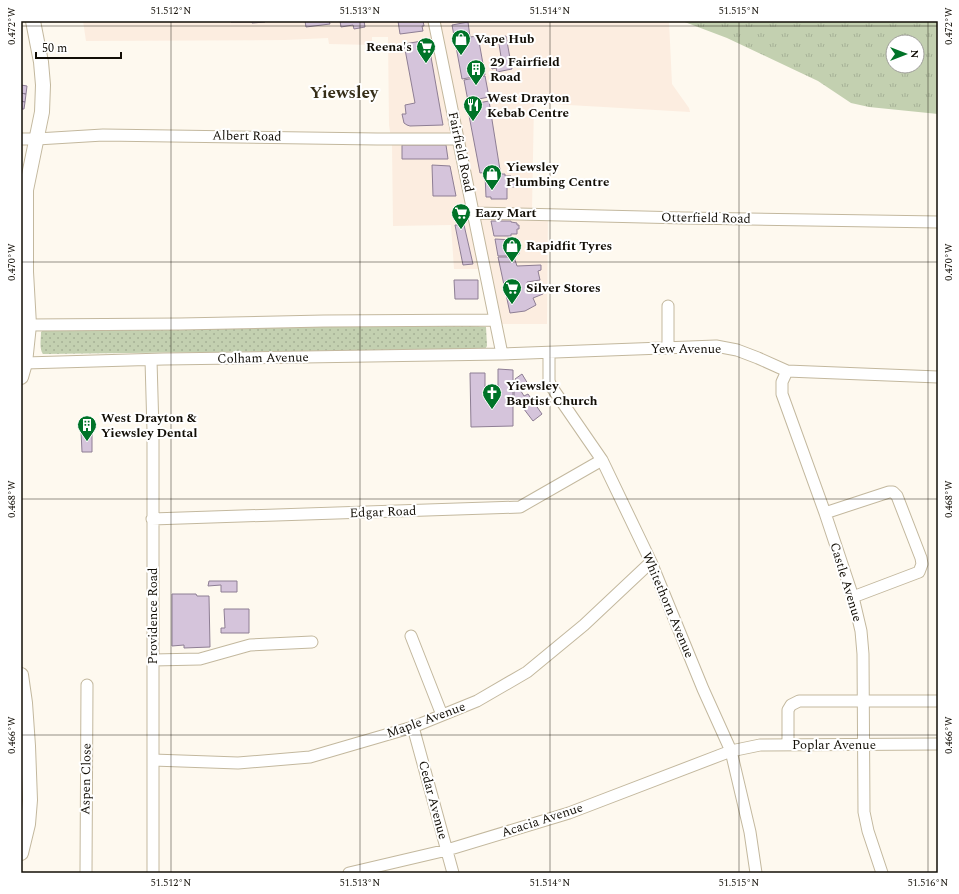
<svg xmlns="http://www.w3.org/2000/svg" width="959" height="894" font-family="Spectral,serif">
<defs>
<pattern id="grass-dots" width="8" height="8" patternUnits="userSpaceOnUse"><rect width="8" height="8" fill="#c3d0b0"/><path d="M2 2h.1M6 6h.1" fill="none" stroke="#a6b196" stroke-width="1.8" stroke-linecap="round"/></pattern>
<pattern id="park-tufts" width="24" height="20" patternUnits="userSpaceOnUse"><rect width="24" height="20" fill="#c3d0b0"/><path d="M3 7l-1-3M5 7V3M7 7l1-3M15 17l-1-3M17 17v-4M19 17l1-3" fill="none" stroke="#a6b196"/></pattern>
</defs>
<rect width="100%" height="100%" fill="#fef9ef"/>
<!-- commercial -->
<path fill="#fcede0" d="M83 21H669L672 84 689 108 690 112 534 103 532 210 548 211 547 324H499L486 269H454L451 225 393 226 392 145 389 125 388 37H372V45L329 44 328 38 285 40 86 41Z"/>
<!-- grass -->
<path fill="url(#grass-dots)" d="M473 326 486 327 487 346 485 349 43 354C39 349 41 339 41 332L44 329Z"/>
<!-- park -->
<path fill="url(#park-tufts)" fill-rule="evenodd" d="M682 21H938V114L869 107 851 103 818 81 727 38ZM893 42H917V66H893Z"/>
<!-- building -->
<path fill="#d5c4db" stroke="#8e7e94" d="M231 21H265V22L252 23V22H231Z
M305 21H329L330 24 306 27Z
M340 21H364L365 27 354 29 353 25 341 27Z
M398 21H423L424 26H422L423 31 400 34Z
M468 22 470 37 478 36 485 75 462 79 452 25Z
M506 36 512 69 497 72 496 68 492 69 491 65 502 63 498 38Z
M428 40 443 125 410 126 407 125 404 123 402 114H406L405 105 415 103 404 44Z
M485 76 489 97 468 101 464 80Z
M21 85 27 86 26 94 21 93Z
M21 93 26 94 25 102 21 101Z
M21 101 25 102 24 109H21Z
M489 101 500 170 480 173 467 105Z
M402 145H446L448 159H402Z
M432 165 450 166 456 196H433Z
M485 174H505V176H511V182H515V187H507V199H491V197H486Z
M491 221H511V222L517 223V225H519V229H517V234H511V236H494Z
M455 225H464L473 264 463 265Z
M495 239 514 240V242H519V254H513V256H498Z
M498 257H514L517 266 541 265V270L538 271 540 280 527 282 529 290 543 287V294L533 298 536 305 525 311 510 313Z
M454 280H478V299H455Z
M498 369 513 370V426L471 427 470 373H485V393H498Z
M522 374 528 384 522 389 515 379Z
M519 388 524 396 528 394 542 414 533 421 514 396V392Z
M81 431H92V452H82Z
M209 581H237V592H221V585L208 586Z
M172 594H196L197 596H209L210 647 184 648V645L172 646Z
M224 609H249V633H221V628H225Z"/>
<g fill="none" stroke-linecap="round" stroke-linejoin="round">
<!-- minor casing -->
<g stroke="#c3b89e" stroke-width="13">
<path id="minor" d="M434 21 502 354
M21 139H37L103 135 377 139H458
M473 213 685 218 938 222
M29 325 180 324 324 321 495 320
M668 348V306
M549 353V381L551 386 602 460 651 562 703 689 731 751 750 832 756 873
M151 360 153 431V873
M25 363 164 359 502 354 716 346 737 350 758 358 787 371 938 377
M787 371 782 382V394L825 513 853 597 861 631 863 654 864 812 868 831 882 873
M825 513 889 492H893L897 496 921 558 922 564 919 572 853 597
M152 519 520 507 602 460
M411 636 442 715
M153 660 200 659 250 645 312 642
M413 727 453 873
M788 744V710L791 705 799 701H938
M153 760 238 763 310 757 413 727 477 701 527 672 584 625 651 562
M86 873 87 685
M349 873 447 850 569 813 731 751 760 745 938 744"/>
</g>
<!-- tertiary casing -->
<g stroke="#c3b89e" stroke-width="16">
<path id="tertiary" d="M21 377 25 363 29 325 26 272V190L42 112 43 85 41 62 33 21
M21 675 25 703 28 746 30 800 28 824 21 853"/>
</g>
<!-- minor -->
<use href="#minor" stroke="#fff" stroke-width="11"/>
<!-- tertiary -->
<use href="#tertiary" stroke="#fff" stroke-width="14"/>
</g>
<!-- ticks -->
<path fill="none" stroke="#120e06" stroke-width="1" stroke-opacity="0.45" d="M171 21V873M360 21V873M550 21V873M739 21V873M928 21V873M21 26H938M21 262H938M21 499H938M21 735H938"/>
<!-- icons -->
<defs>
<g id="shop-pin" transform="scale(1)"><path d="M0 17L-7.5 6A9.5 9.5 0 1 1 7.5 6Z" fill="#007328" stroke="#fff"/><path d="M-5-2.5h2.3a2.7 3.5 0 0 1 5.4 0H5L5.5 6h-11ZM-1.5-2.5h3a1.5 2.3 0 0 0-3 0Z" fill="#fff"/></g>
<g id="supermarket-pin" transform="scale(1)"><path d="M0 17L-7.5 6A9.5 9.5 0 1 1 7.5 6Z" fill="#007328" stroke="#fff"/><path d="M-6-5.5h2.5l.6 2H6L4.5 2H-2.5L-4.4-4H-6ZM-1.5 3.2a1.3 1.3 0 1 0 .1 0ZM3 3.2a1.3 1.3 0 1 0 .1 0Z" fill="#fff"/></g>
<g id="building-pin" transform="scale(1)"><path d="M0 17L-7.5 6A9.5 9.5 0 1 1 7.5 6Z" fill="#007328" stroke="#fff"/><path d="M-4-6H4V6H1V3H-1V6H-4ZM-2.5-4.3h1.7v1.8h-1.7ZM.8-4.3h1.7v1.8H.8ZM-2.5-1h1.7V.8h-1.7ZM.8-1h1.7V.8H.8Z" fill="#fff"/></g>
<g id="restaurant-pin" transform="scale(1)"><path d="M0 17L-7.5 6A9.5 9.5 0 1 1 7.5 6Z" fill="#007328" stroke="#fff"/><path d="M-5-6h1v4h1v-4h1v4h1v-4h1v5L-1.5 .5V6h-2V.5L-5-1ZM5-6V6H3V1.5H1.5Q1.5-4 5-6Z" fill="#fff"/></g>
<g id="church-pin" transform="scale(1)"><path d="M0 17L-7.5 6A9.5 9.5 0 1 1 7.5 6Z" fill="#007328" stroke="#fff"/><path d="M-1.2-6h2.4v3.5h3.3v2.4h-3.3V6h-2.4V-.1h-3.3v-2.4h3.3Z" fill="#fff"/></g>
</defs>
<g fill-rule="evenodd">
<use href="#shop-pin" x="461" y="39"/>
<use href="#supermarket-pin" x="426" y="47"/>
<use href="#building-pin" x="476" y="69"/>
<use href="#restaurant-pin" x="473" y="105"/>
<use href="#shop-pin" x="492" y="174"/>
<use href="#supermarket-pin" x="461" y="213"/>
<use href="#shop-pin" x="512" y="246"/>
<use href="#supermarket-pin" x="512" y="288"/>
<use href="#church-pin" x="492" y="393"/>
<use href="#building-pin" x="87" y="425"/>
</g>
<g text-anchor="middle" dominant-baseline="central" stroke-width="4" stroke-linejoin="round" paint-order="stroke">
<!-- poi labels -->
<g font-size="13" font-weight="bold" fill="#120e06" stroke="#fff" text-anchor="start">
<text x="475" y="39">Vape Hub</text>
<text x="412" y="47" text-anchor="end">Reena's</text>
<text x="490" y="62">29 Fairfield<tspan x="490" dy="15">Road</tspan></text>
<text x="487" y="98">West Drayton<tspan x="487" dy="15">Kebab Centre</tspan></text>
<text x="506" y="167">Yiewsley<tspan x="506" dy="15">Plumbing Centre</tspan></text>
<text x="475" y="213">Eazy Mart</text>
<text x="526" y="246">Rapidfit Tyres</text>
<text x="526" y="288">Silver Stores</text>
<text x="506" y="386">Yiewsley<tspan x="506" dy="15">Baptist Church</tspan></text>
<text x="101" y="418">West Drayton &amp;<tspan x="101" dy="15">Yiewsley Dental</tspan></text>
</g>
<!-- street labels -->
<g font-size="13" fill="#120e06" stroke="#fff">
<text transform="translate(247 136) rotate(1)">Albert Road</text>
<text transform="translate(461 152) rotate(78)">Fairfield Road</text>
<text transform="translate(706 218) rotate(1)">Otterfield Road</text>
<text x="686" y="349">Yew Avenue</text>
<text transform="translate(263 358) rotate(-1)">Colham Avenue</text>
<text transform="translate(383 512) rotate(-2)">Edgar Road</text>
<text transform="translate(846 582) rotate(73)">Castle Avenue</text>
<text transform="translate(668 605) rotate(67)">Whitethorn Avenue</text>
<text transform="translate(153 616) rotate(-90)">Providence Road</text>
<text transform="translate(426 720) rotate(-20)">Maple Avenue</text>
<text x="834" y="745">Poplar Avenue</text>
<text transform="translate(86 779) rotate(-89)">Aspen Close</text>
<text transform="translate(433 800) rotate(75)">Cedar Avenue</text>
<text transform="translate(542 820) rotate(-18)">Acacia Avenue</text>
</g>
<!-- district labels -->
<g font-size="17" font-weight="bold" fill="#372f19" stroke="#fff">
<text x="344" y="93">Yiewsley</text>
</g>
</g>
<!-- border -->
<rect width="959" height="894" fill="none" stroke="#ffffff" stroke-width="44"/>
<!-- north arrow -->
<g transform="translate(905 54) rotate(90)"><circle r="19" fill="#ffffff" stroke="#a09f9b"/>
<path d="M0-3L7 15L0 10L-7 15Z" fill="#007328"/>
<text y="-6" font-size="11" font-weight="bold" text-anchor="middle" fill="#120e06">N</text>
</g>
<!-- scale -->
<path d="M36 52v6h85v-6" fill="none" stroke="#120e06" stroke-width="2"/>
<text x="42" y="52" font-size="12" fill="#120e06" stroke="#ffffff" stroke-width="3" paint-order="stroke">50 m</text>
<rect x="22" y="22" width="915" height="850" fill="none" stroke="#120e06" stroke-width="1.5"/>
<g font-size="10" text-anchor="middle" fill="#120e06">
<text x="171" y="14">51.512°N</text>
<text x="360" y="14">51.513°N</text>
<text x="550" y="14">51.514°N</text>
<text x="739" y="14">51.515°N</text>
<text transform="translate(948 26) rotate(-90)" y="4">0.472°W</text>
<text transform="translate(11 26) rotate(-90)" y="4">0.472°W</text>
<text transform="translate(948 262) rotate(-90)" y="4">0.470°W</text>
<text transform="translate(11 262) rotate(-90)" y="4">0.470°W</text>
<text transform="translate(948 499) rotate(-90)" y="4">0.468°W</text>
<text transform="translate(11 499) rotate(-90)" y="4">0.468°W</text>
<text transform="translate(948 735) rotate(-90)" y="4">0.466°W</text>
<text transform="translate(11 735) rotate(-90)" y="4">0.466°W</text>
<text x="171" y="886">51.512°N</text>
<text x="360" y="886">51.513°N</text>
<text x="550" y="886">51.514°N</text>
<text x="739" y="886">51.515°N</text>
<text x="928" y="886">51.516°N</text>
</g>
</svg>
